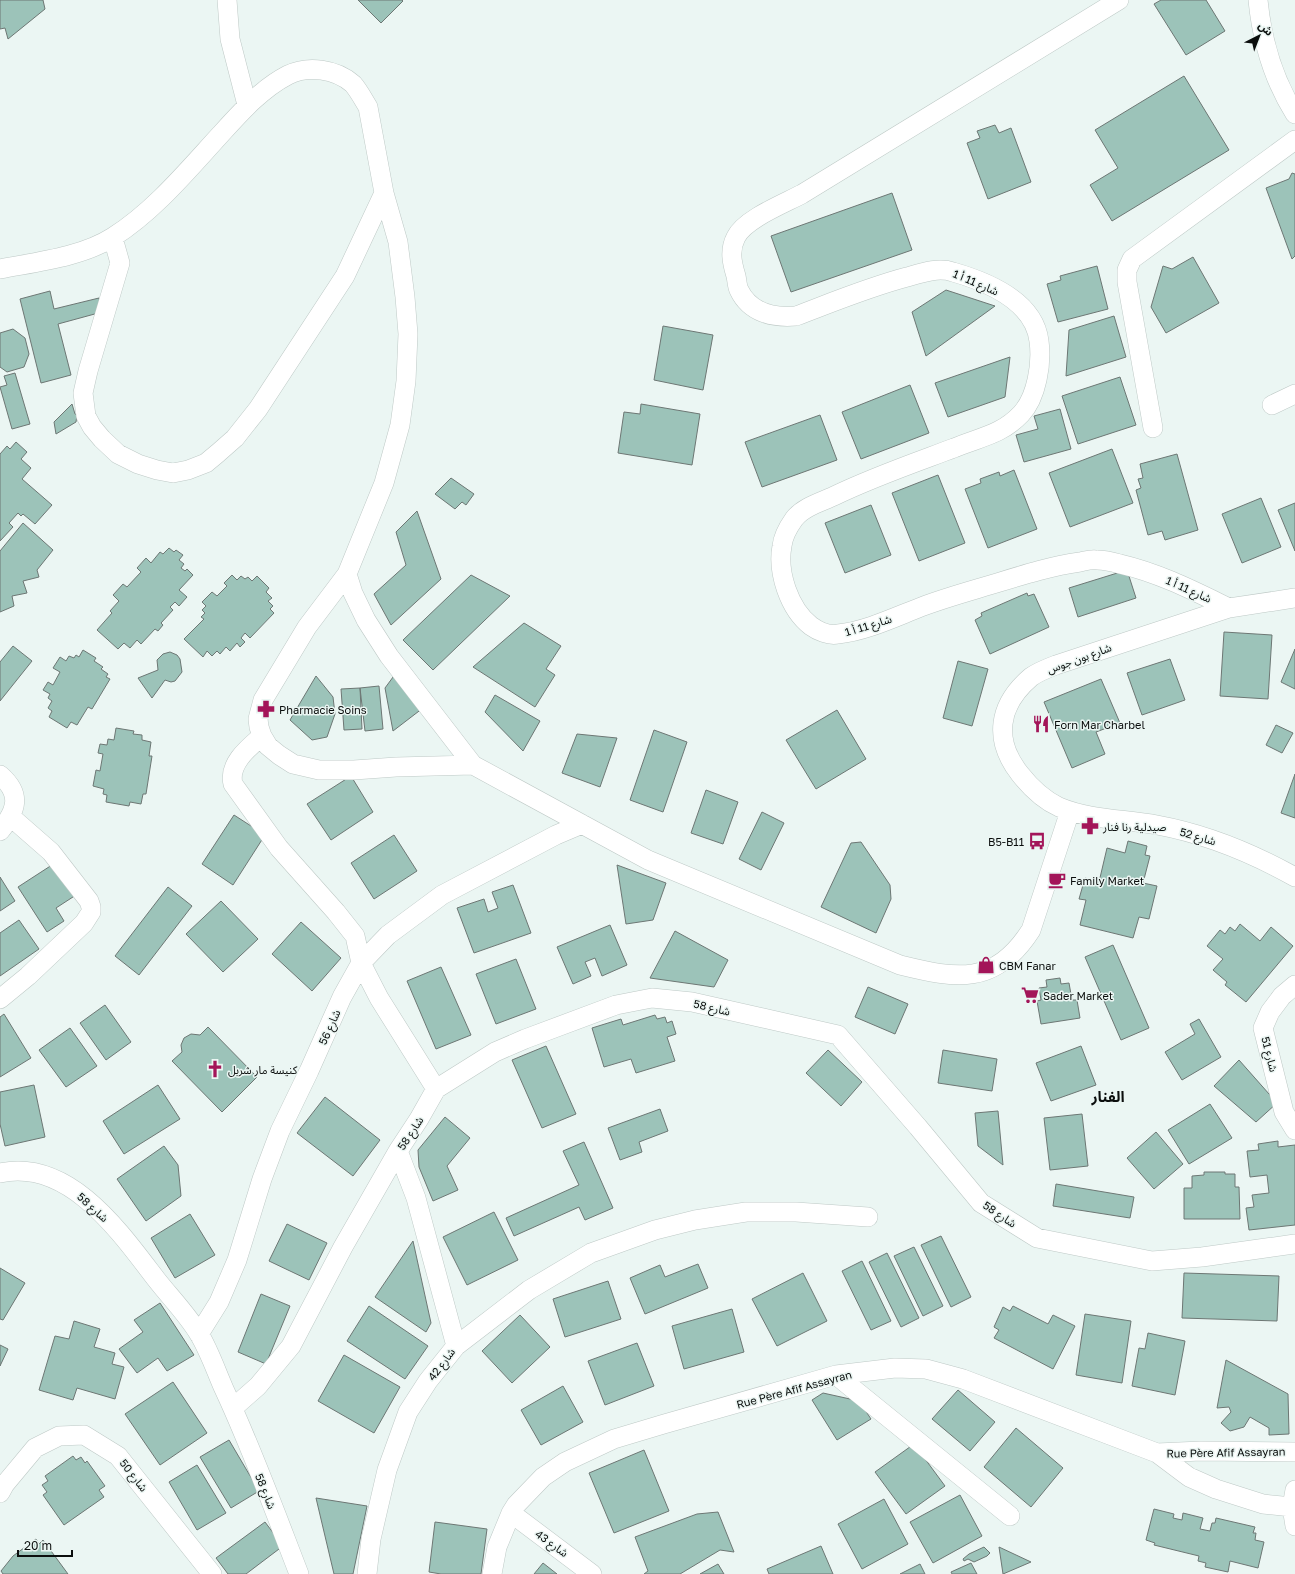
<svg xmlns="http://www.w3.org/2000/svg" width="1295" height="1574" font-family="'Golos Text','Noto Sans Arabic',sans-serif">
<rect width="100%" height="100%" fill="#ebf6f3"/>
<!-- building -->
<path fill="#9cc3b9" stroke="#6d7774" d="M0 0H43L45 9 8 39 5 28 0 29Z
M358 0H402L403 1 381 23Z
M1161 0H1206L1225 31 1186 55 1154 4Z
M1184 76 1229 150 1112 221 1090 185 1118 168 1095 130Z
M995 125 999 133 1011 128 1031 182 988 199 967 143 980 138 977 131Z
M1292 173 1295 174V256L1292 259 1266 188 1289 179Z
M892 193 912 250 791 292 771 236Z
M1193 257 1219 303 1166 333 1151 307 1163 266 1172 269Z
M1097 266 1108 309 1058 322 1047 284 1061 280 1060 276Z
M946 290 995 306 926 356 912 312Z
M50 291 54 309 99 298 102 312 58 324 71 375 41 383 20 299Z
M1114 316 1126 357 1066 376 1069 330Z
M663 326 713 335 703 390 654 380Z
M13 329 25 338 29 354 24 367 7 372 0 367V333Z
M1010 357 1005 397 948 417 935 383Z
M15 373 30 424 12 429 0 387 7 385 4 376Z
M1120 377 1136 425 1078 444 1062 396Z
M910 385 929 433 861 459 842 412Z
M72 404 75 414 77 415 76 422 56 434 54 422Z
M641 404 700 414 692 465 618 453 624 412 640 414Z
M1060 409 1071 449 1024 462 1016 435 1038 429 1034 416Z
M820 415 837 460 762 487 745 442Z
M16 442 27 452 21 459 31 468 22 479 52 505 35 524 23 514 21 516 18 513 9 523 13 527 0 541V454L7 446 10 449Z
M1112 449 1133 503 1070 527 1049 473Z
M1177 454 1198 530 1165 540 1162 531 1148 535 1136 490 1141 488 1138 479 1143 478 1140 464Z
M1014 470 1037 529 988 548 965 489 981 483 980 479 999 472 1000 476Z
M938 475 965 543 919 561 892 493Z
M451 478 474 494 466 505 462 502 455 509 435 494Z
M1261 498 1281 547 1242 563 1222 514Z
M1295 503V551L1278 510Z
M871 505 891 555 845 573 825 523Z
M417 511 441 579 391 625 374 594 406 565 396 532Z
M23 523 53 550 37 570 39 577 23 581 27 593 12 596 14 606 0 612V551Z
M169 548 174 552 176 550 183 555 179 560 184 564 181 568 185 571 187 569 193 575 179 590 187 597 179 606 175 602 170 607 173 610 161 623 163 625 158 631 155 629 141 644 137 640 130 648 124 643 118 649 97 630 112 613 110 611 119 601 113 595 123 584 127 587 141 572 137 568 146 558 151 563 160 552 163 554Z
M1127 570 1136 598 1078 617 1069 588Z
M232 575 237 580 241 576 245 579 248 577 252 581 257 576 269 588 266 592 272 598 268 601 273 606 270 609 274 613 250 638 245 633 241 638 245 642 240 647 237 643 230 651 226 647 220 654 217 651 212 656 207 651 203 657 184 639 204 619 201 617 205 613 202 610 206 606 202 602 212 592 217 596 227 586 224 583Z
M471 575 510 596 433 670 403 640Z
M1027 593 1028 596 1034 594 1049 627 990 654 975 620 982 616 981 613Z
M524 623 561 646 546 669 555 675 535 707 473 667Z
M1224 632 1272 635 1268 699 1220 696Z
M13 646 32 661 0 701V662Z
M1295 649V689L1281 682Z
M83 650 96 658 94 661 103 667 101 669 108 674 106 677 110 679 92 709 88 707 77 725 71 722 67 728 49 717 52 711 48 708 52 701 48 698 50 694 43 690 48 682 53 685 60 672 53 668 60 657 66 661 69 656 74 658 76 655 79 657Z
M170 652 177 655 180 659 182 672 175 681 171 682 165 680 152 698 138 678 158 670 157 660 163 654Z
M1170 659 1185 700 1142 715 1127 673Z
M958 661 988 669 972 726 943 718Z
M396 673 423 708 393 731 385 688Z
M316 676 333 697 335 714 327 737 312 740 290 720Z
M1101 679 1120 723 1096 732 1105 754 1072 768 1044 702Z
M379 686 383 729 365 731 360 688Z
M360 688 362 729 344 730 341 689Z
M495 695 540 721 523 751 485 712Z
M837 710 866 759 816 789 786 740Z
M1276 725 1293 733 1282 753 1266 745Z
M116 728 134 731 133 734 142 735V740L151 742 149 756H152L146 794H143L141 804 130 802 129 806 106 802 107 795 103 794 104 789 93 786 96 770 100 771 103 754 98 753 100 744 107 745 108 739 114 740Z
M654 730 687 742 663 812 630 800Z
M577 734 617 738 600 787 562 773Z
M1295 774V818L1281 813Z
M351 776 373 812 331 840 307 804Z
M706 790 738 802 723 844 691 833Z
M762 812 784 823 761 870 739 859Z
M234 815 265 835 233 885 202 864Z
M394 835 417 871 374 899 351 863Z
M1128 841 1147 846 1145 855 1150 856 1143 883 1157 886 1149 919 1139 917 1133 938 1080 925 1086 900 1079 899 1085 878 1099 882 1107 848 1125 853Z
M861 842 890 885 891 899 876 933 821 907 851 843Z
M55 863 76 895 56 908 64 921 47 932 18 887Z
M617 865 666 883 653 920 626 924Z
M0 877 15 901 0 911Z
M513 885 531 933 474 953 457 908 484 899 488 912 498 908 492 892Z
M168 887 192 906 139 975 115 956Z
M221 901 258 939 223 972 186 934Z
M19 920 39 949 0 976V933Z
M301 922 341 958 312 991 272 954Z
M1240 924 1260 941 1271 927 1293 946 1246 1002 1225 985 1227 982 1213 970 1223 959 1207 946 1220 930 1225 934 1230 927 1235 931Z
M610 925 627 965 602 976 595 958 585 962 591 976 573 984 557 947Z
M675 931 728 960 714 987 650 978Z
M1113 945 1149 1028 1121 1040 1085 957Z
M516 959 536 1009 496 1024 476 974Z
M441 967 471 1035 436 1049 407 981Z
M1060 978 1061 984 1069 983 1072 1000H1077L1080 1018 1041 1024 1037 1001 1041 1000 1039 988 1047 987 1046 980Z
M868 987 908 1004 895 1034 855 1017Z
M105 1005 131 1042 106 1060 80 1023Z
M4 1014 31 1058 0 1077V1017Z
M655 1015 657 1019 665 1017 667 1023 672 1021 676 1034 667 1037 675 1061 636 1073 631 1059 604 1067 592 1028 621 1019 623 1025Z
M1199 1019 1221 1057 1182 1080 1165 1052 1195 1034 1190 1024Z
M208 1027 257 1077 222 1112 172 1061 182 1052 181 1045 184 1038 191 1034 200 1035Z
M70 1028 97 1066 66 1087 39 1050Z
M546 1046 576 1114 542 1128 512 1060Z
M1081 1046 1096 1085 1051 1101 1036 1063Z
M828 1050 862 1082 841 1106 806 1073Z
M943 1050 997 1059 992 1091 938 1083Z
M1239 1060 1277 1103 1256 1122 1214 1086Z
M34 1085 45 1137 5 1146 0 1124V1092Z
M158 1085 180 1119 124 1154 103 1121Z
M325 1097 380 1140 353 1176 297 1133Z
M1210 1104 1232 1138 1189 1164 1168 1130Z
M660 1109 668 1131 639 1142 642 1152 620 1160 608 1128Z
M998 1111 1003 1165 978 1146 975 1113Z
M1082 1114 1088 1166 1050 1170 1044 1118Z
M445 1117 470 1138 447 1166 458 1190 433 1201 419 1167 418 1150Z
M1156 1132 1183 1164 1154 1189 1127 1158Z
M1278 1141V1147L1295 1145V1225L1249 1230 1246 1208 1254 1207 1252 1195 1269 1193 1267 1175 1250 1177 1247 1151 1259 1150 1258 1144Z
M584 1142 613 1208 585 1220 579 1207 514 1236 506 1218 579 1185 563 1151Z
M164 1146 178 1165 181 1196 146 1221 117 1179Z
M1204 1172H1225V1174H1235V1187H1239L1240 1219H1184V1188H1192V1176L1204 1175Z
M1056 1184 1134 1197 1130 1218 1053 1206Z
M494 1212 518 1260 467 1285 443 1237Z
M190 1214 215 1255 175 1278 151 1238Z
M287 1224 327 1243 309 1280 269 1261Z
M941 1236 971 1297 951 1307 921 1245Z
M413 1241 431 1323 426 1332 375 1297Z
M914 1247 943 1306 923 1316 894 1256Z
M887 1253 919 1318 901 1327 869 1262Z
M862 1261 891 1321 871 1330 842 1271Z
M698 1264 708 1288 645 1314 630 1278 660 1265 665 1277Z
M0 1268 25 1283 3 1320 0 1319Z
M803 1273 827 1321 777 1346 752 1299Z
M1184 1273 1279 1276 1277 1321 1182 1318Z
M608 1281 621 1319 565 1337 553 1299Z
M261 1294 290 1306 266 1364 238 1352Z
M160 1303 194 1355 167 1371 158 1358 137 1373 119 1349 143 1332 134 1320Z
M369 1306 428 1346 405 1379 347 1341Z
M1013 1306 1048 1324 1053 1315 1075 1326 1053 1369 994 1338 999 1330 994 1327 1003 1307 1010 1311Z
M732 1309 744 1352 684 1369 672 1326Z
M1085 1314 1131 1321 1122 1383 1076 1375Z
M520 1315 550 1347 512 1383 482 1351Z
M74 1321 100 1329 94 1347 115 1353 112 1364 124 1367 115 1399 77 1388 73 1400 39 1390 55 1336 69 1339Z
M1148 1333 1185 1341 1175 1395 1132 1386 1139 1348 1145 1349Z
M637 1343 654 1386 605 1405 588 1361Z
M0 1345 8 1349 0 1366Z
M344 1355 400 1387 374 1433 318 1401Z
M1226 1360 1288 1394 1289 1434 1269 1435V1428L1250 1417 1244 1427 1230 1431 1221 1423 1231 1412 1229 1407 1217 1408Z
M173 1382 207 1433 160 1465 125 1414Z
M563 1386 583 1422 541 1445 521 1410Z
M958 1390 995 1422 970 1451 932 1419Z
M823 1393 859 1401 871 1419 837 1440 812 1400Z
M1016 1428 1063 1468 1031 1507 984 1467Z
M229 1440 259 1491 231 1508 200 1457Z
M914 1444 945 1486 906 1514 875 1472Z
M644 1450 669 1511 614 1533 589 1473Z
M73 1456 76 1460 81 1457 85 1463 87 1461 105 1486 99 1490 104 1497 64 1525 43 1495 47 1492 42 1485 48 1481 45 1476Z
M197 1465 226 1513 197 1530 169 1482Z
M960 1495 982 1536 933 1563 910 1522Z
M316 1498 367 1506 353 1574H334Z
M884 1499 908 1544 862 1569 838 1524Z
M1154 1509 1174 1514 1173 1518 1182 1520 1183 1513 1203 1518 1200 1529 1210 1531 1212 1523H1215L1216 1518 1255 1527 1253 1533H1256L1255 1540 1264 1542 1258 1568 1230 1561 1228 1572 1205 1567 1206 1563 1198 1561 1199 1556 1154 1545 1155 1543 1146 1540Z
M718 1512 734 1552 720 1550 680 1574H644L648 1571 635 1537 697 1514Z
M265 1522 283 1546 246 1574H228L216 1558Z
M435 1522 487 1529 481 1574H441L429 1572Z
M36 1539 39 1544 43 1540 68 1574H3L1 1571 13 1556Z
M821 1546 833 1574H769L767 1569Z
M984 1547 990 1553 987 1556 974 1562 968 1559 964 1561 963 1559 969 1554Z
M999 1547 1031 1562 1003 1574Z
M543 1563 557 1574H534Z
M971 1563 977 1574H952L951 1572Z
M718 1564 724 1574H700Z
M920 1564 925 1574H900Z"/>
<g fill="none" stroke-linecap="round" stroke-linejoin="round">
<!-- minor casing -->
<g stroke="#bec9c6" stroke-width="20">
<path id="minor" d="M227 0 230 39 247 105
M1119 0 802 194C783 204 745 219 736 237 729 250 732 263 736 276 737 280 737 286 739 290 750 313 773 318 796 316 833 302 869 287 907 277 921 273 938 267 953 272 988 282 1034 301 1039 341 1042 363 1037 397 1021 414 1001 435 980 437 954 448 914 463 873 477 834 496 821 502 803 507 794 519 789 526 783 537 782 546 777 572 789 609 811 626 818 631 829 636 838 634 866 631 895 617 921 607 947 597 974 590 1000 582 1026 574 1052 566 1080 562 1085 561 1091 559 1097 560 1104 560 1113 562 1120 564 1159 573 1194 591 1229 608
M1258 0C1262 41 1273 79 1295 114
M113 238 120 263 88 371 83 393 86 416 92 427 102 439 118 454 138 464 157 470 173 473 188 470 206 463 218 453 235 438 258 409 345 276 384 193
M0 269C36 262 82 257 113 237 154 211 187 171 220 135 240 113 261 89 288 75 308 65 336 69 353 84 359 91 363 99 368 107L384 193 398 242 405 297 408 334 406 381 400 425 384 483 347 574 307 627 263 700 258 719 259 727 262 736 268 746 279 755 293 764 319 770H354L396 767 473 765
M1272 405 1295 394
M1153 428 1127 282V270L1132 259 1295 140
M347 574 353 593 366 620 389 656 473 765 648 860 900 965C957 979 995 986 1031 930L1070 811
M1295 598 1229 608 1056 665C1048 668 1038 672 1031 677 998 705 993 740 1020 774 1031 788 1044 800 1059 807 1090 820 1125 819 1157 825 1206 834 1252 853 1295 877
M262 736C248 748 228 764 233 784L279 848 336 912 355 936 361 963 379 998 436 1089
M0 775C22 794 17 810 0 831
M1295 985 1282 996 1270 1012 1263 1028 1284 1112 1295 1130
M0 999 28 976 84 923 91 912V907L89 901 51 852 11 817
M398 1151 416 1198 456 1346
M0 1173C69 1158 120 1232 156 1279 170 1297 187 1314 199 1334 209 1350 216 1371 224 1389 252 1449 275 1512 299 1574
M199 1334 219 1302 237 1260 262 1179 280 1131 309 1071 342 997 361 963 388 935 442 895 556 835 582 824
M836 1375 1010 1516
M233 1408 258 1386 291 1346 343 1247 398 1151 419 1119 436 1089 495 1052 525 1039 616 1005 652 998 692 1002 838 1035 918 1127 981 1203 1037 1238 1152 1261 1202 1257 1295 1244
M1157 1453 1201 1451 1295 1452
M1295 1490 1292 1507 1295 1526
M0 1493 5 1484 35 1448 59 1436 84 1435 118 1456 212 1574
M511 1513 592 1574
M367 1574 371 1539 387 1470 408 1412 428 1381 456 1346 529 1290 591 1253 655 1230 695 1220 746 1212H796L868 1217
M492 1574 497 1547 511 1513 516 1505 543 1477 565 1462 614 1439 664 1424 836 1375 895 1368 926 1369 963 1379 1157 1453 1189 1477 1216 1489 1263 1504 1292 1507"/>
</g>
<!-- minor -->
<use href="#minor" stroke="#fff" stroke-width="19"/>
</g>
<!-- icons -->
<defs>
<g id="pharmacy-bare" transform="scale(1.38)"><path d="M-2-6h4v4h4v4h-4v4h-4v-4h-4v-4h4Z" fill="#a31559" stroke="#ebf6f3" stroke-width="2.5" paint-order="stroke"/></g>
<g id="restaurant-bare" transform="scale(1.38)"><path d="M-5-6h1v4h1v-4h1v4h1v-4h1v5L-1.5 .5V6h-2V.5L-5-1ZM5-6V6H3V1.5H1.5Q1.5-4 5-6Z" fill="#a31559" stroke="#ebf6f3" stroke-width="2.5" paint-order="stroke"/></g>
<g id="bus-bare" transform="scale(1.38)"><path d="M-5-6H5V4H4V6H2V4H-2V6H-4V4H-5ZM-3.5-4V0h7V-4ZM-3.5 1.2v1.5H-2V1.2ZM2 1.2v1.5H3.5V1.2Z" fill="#a31559" stroke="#ebf6f3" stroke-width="2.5" paint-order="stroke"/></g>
<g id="cafe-bare" transform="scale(1.38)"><path d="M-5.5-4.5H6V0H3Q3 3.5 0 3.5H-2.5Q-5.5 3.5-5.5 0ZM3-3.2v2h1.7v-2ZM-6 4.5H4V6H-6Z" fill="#a31559" stroke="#ebf6f3" stroke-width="2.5" paint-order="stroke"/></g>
<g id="shop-bare" transform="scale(1.38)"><path d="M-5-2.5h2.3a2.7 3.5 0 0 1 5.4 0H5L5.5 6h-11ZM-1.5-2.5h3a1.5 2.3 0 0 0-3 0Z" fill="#a31559" stroke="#ebf6f3" stroke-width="2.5" paint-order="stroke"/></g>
<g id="supermarket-bare" transform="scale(1.38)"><path d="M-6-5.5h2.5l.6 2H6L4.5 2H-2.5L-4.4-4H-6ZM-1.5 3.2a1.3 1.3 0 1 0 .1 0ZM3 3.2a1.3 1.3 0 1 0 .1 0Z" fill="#a31559" stroke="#ebf6f3" stroke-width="2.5" paint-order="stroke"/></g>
<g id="church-bare" transform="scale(1.38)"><path d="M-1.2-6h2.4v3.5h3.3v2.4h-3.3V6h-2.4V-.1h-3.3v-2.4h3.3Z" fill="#a31559" stroke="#ebf6f3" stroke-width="2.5" paint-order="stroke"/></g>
</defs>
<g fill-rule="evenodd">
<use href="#pharmacy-bare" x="266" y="709"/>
<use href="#restaurant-bare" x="1041" y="724"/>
<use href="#pharmacy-bare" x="1090" y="826"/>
<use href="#bus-bare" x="1037" y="841"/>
<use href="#cafe-bare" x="1057" y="880"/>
<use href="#shop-bare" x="986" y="965"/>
<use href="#supermarket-bare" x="1030" y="995"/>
<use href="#church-bare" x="215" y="1069"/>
</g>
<g text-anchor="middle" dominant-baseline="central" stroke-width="3" stroke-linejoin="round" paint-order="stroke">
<!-- street labels -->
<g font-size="11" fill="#0b0e0d" stroke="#ebf6f3">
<text transform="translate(976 282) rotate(23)">شارع 11 أ 1</text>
<text transform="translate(1189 589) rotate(24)">شارع 11 أ 1</text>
<text transform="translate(868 625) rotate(-17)">شارع 11 أ 1</text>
<text transform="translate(1079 658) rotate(-20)">شارع بون جوس</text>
<text transform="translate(1198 836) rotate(16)">شارع 52</text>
<text transform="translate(712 1007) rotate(13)">شارع 58</text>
<text transform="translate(329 1027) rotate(-66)">شارع 56</text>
<text transform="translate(1270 1054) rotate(76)">شارع 51</text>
<text transform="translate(410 1133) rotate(-57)">شارع 58</text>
<text transform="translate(93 1207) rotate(42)">شارع 58</text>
<text transform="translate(1000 1214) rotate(34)">شارع 58</text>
<text transform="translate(441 1364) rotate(-53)">شارع 42</text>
<text transform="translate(794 1389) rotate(-15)">Rue Père Afif Assayran</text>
<text transform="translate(1226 1452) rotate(-1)">Rue Père Afif Assayran</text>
<text transform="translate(134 1475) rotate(52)">شارع 50</text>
<text transform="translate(266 1491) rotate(68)">شارع 58</text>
<text transform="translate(552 1543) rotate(36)">شارع 43</text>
</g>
<!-- poi labels -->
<g font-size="11" fill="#0b0e0d" stroke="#ebf6f3" text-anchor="start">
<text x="279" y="709">Pharmacie Soins</text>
<text x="1054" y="724">Forn Mar Charbel</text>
<text x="1103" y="826">صيدلية رنا فنار</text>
<text x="1024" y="841" text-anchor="end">B5-B11</text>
<text x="1070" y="880">Family Market</text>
<text x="999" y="965">CBM Fanar</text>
<text x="1043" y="995">Sader Market</text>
<text x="228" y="1069">كنيسة مار شربل</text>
</g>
<!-- district labels -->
<g font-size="15" font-weight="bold" fill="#0b0e0d" stroke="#ebf6f3">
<text x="1108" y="1096">الفنار</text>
</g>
</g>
<!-- north arrow -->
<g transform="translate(1259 36) rotate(42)" stroke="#ebf6f3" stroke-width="3" paint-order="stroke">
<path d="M0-3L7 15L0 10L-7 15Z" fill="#0b0e0d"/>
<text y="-6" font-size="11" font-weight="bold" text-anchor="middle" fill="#0b0e0d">ش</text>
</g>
<!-- scale -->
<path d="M18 1550v6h54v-6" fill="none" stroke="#0b0e0d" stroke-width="2"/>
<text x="24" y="1550" font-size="12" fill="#0b0e0d" stroke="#ebf6f3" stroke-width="3" paint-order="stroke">20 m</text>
</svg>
